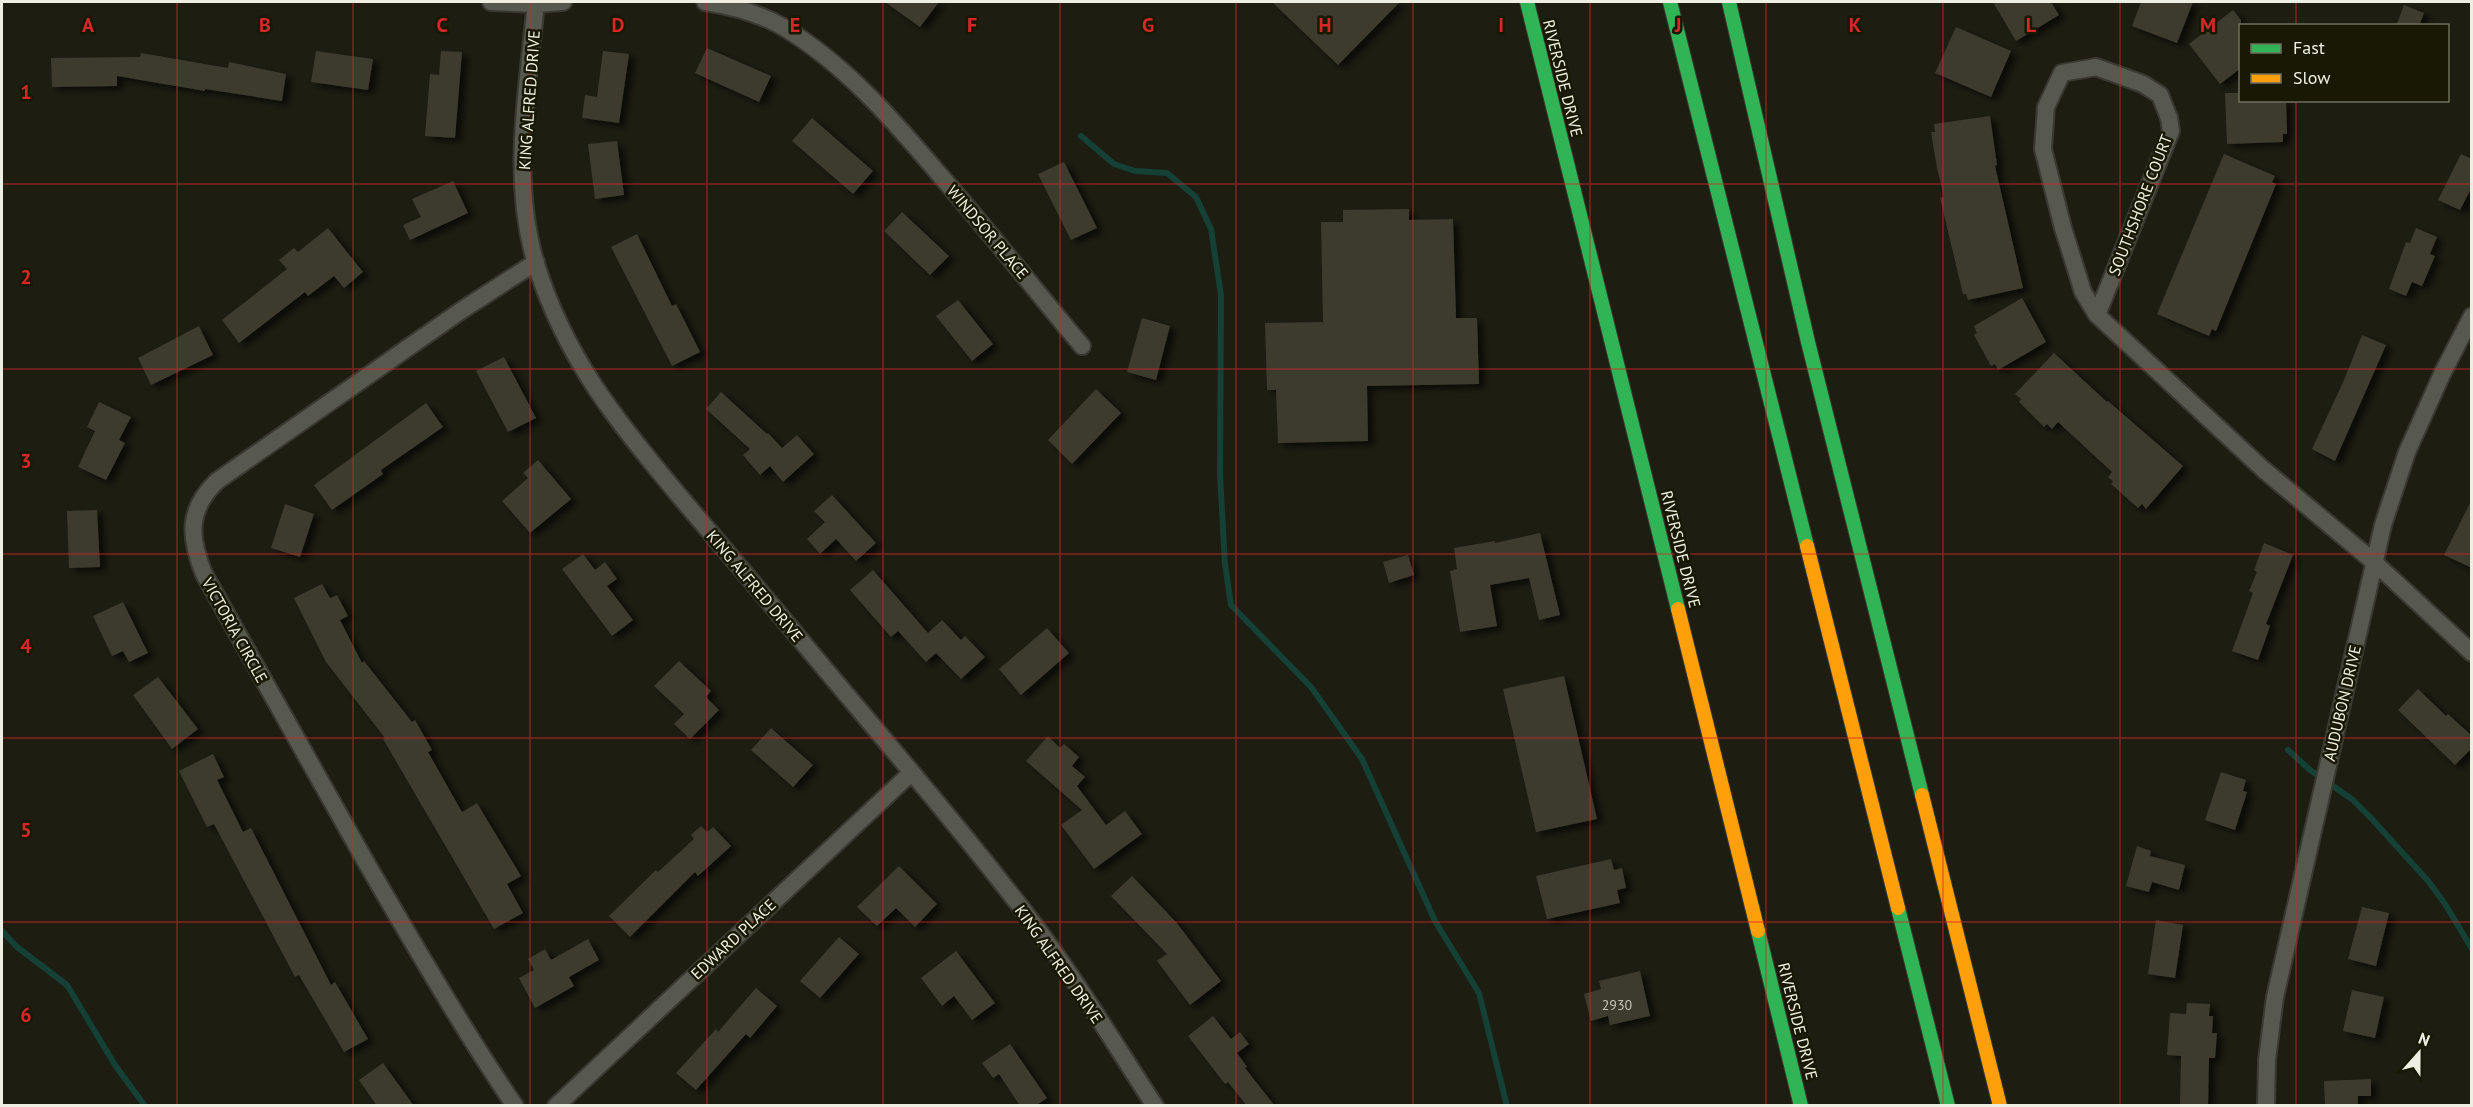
<svg xmlns="http://www.w3.org/2000/svg" width="2473" height="1107" font-family="'PT Sans',sans-serif">
<defs>
<filter id="shadow"><feDropShadow dx="6" dy="4" stdDeviation="3" flood-color="#0009"/></filter>
</defs>
<rect width="100%" height="100%" fill="#1d1d12"/>
<g fill="none" stroke-linecap="round" stroke-linejoin="round">
<!-- stream -->
<path stroke="#144036" stroke-width="6" d="M1081 136 1114 164 1135 171 1167 173 1196 197 1211 229 1221 295 1220 475 1225 564 1231 605 1311 687 1362 759 1435 921 1479 993 1507 1106
M2288 750 2310 770 2353 800 2371 818 2429 882 2445 904 2472 949
M2 931 17 947 67 985 115 1065 145 1106"/>
</g>
<!-- building -->
<path fill="#3e3a2f" filter="url(#shadow)" d="M885 2H939L920 27Z
M1272 2H1400L1338 65Z
M1993 2H2051L2059 15 2016 41Z
M2141 2H2193L2177 43 2132 26Z
M2404 5 2424 13 2419 26H2396Z
M2233 10 2241 20V68L2220 84 2189 44Z
M1956 27 2011 51 1991 97 1935 73Z
M707 48 771 76 759 102 695 73Z
M316 51 373 59 368 90 311 82Z
M441 51 462 52 455 138 425 136 430 74 439 75Z
M603 51 629 54 619 123 582 118 585 95 597 97Z
M141 53 228 68 229 62 286 74 282 101 205 89V91L117 76V86L52 87 51 58 140 57Z
M2225 93H2241V100H2286L2287 134H2283V142L2227 144Z
M1990 116 1997 165 1995 166 2023 288 1968 300 1966 294H1963L1940 198 1944 197 1937 168 1931 132H1935L1934 124Z
M812 118 873 171 853 194 792 141Z
M617 141 624 195 595 199 588 144Z
M2224 154 2275 176 2272 182 2276 184 2216 331 2212 329 2209 336 2157 314Z
M2461 154 2472 159V187L2460 210 2438 200Z
M1064 162 1097 228 1071 240 1038 174Z
M453 181 468 213 410 240 403 225 421 217 412 199Z
M1409 209V220L1453 219 1456 318H1477L1479 384 1367 386 1368 441 1278 443 1276 390H1267L1265 323 1323 322 1321 222H1343V210Z
M902 212 949 256 930 275 884 231Z
M328 228 363 272 344 288 334 276 308 296 305 292 239 343 222 320 287 269 279 260 294 248 298 252Z
M2416 228 2437 237 2430 254 2435 256 2422 286 2412 282 2406 296 2389 289 2406 242 2410 243Z
M637 234 672 306 676 304 700 352 672 366 611 247Z
M2022 298 2046 342 1998 370 1995 364 1991 366 1974 335 1977 333 1974 326Z
M958 300 993 344 972 361 936 316Z
M1142 318 1170 326 1156 380 1127 372Z
M199 326 213 355 151 385 138 358Z
M2362 335 2386 345 2335 461 2312 449 2344 380Z
M2054 353 2107 402 2108 401 2183 466 2146 509 2142 504 2138 508 2111 484 2113 481 2108 477 2112 472 2058 422 2052 429 2047 424 2044 427 2019 402 2021 399 2015 394Z
M504 357 536 418 508 432 476 371Z
M1096 389 1121 413 1072 464 1048 440Z
M721 392 767 434 768 433 782 448 797 435 814 454 783 482 770 466 760 475 743 455 750 449 706 409Z
M99 402 131 417 119 440 125 443 106 480 78 467 95 431 87 427Z
M426 403 443 427 381 470 383 474 332 510 314 485Z
M538 460 571 499 530 533 502 501 528 478 523 473Z
M832 495 876 543 856 561 836 539 820 554 807 539 825 522 814 511Z
M2472 499V568L2444 555Z
M285 504 314 514 300 557 271 548Z
M97 510 100 567 69 568 67 511Z
M1540 533 1560 615 1539 620 1529 578 1490 585 1497 626 1460 632 1450 571 1457 569 1454 548 1495 541V543Z
M2264 543 2293 555 2266 624 2270 626 2258 660 2232 651 2253 593 2249 591 2257 572 2254 570Z
M583 554 595 570 605 562 617 579 607 586 633 620 612 636 562 569Z
M1408 555 1414 575 1389 583 1383 562Z
M873 570 928 633 942 620 961 640 965 636 985 657 961 679 936 653 926 662 898 631 891 637 850 590Z
M322 584 330 598 337 595 348 616 340 620 362 663 364 661 412 722 415 720 432 750 428 752 462 812 477 803 521 876 507 884 523 913 494 929 383 739 385 738 326 662 294 598Z
M123 602 148 653 129 662 123 651 112 656 93 616Z
M1047 628 1069 653 1021 695 999 669Z
M679 661 711 691 706 697 719 710 690 739 674 724 684 714 654 686Z
M1564 676 1597 819 1536 832 1503 689Z
M158 677 198 729 172 749 133 695Z
M2418 689 2446 716 2448 714 2472 736V748L2455 765 2398 710Z
M771 728 813 765 793 787 751 750Z
M1048 736 1060 748 1064 744 1079 757 1072 766 1085 777 1077 786 1106 825 1125 811 1142 834 1094 869 1061 825 1082 810 1026 761Z
M213 754 224 777 217 780 243 832 251 828 331 985 335 982 368 1039 344 1052 299 975 295 977 214 824 207 827 179 771Z
M2221 772 2246 780 2243 791 2247 792 2235 830 2205 820Z
M701 826 707 832 713 827 731 846 698 876 695 872 630 937 609 916 656 870 658 872 694 839 691 835Z
M2137 846 2151 851 2150 856 2185 865 2179 890 2152 882 2149 892 2126 886Z
M1611 859 1614 870 1622 868 1626 888 1617 890 1620 903 1547 919 1536 876Z
M899 866 937 904 915 927 896 908 877 926 857 907Z
M1132 876 1176 922 1221 981 1190 1005 1157 961 1167 954 1111 896Z
M2362 907 2389 913 2376 966 2348 959Z
M2156 920 2183 925 2175 978 2148 974Z
M839 937 859 954 820 998 800 981Z
M588 939 599 960 569 977 574 986 535 1008 519 978 534 970 528 959 545 949 551 960Z
M956 951 995 1003 972 1020 954 996 942 1006 921 978Z
M1640 971 1650 1016 1610 1025 1608 1016 1591 1021 1584 994 1601 989 1599 981Z
M756 988 777 1006 750 1038 746 1034 696 1090 676 1073 716 1029 718 1032Z
M2352 990 2384 997 2375 1038 2343 1031Z
M2187 1003 2210 1004 2209 1016H2213L2212 1033H2217L2215 1058H2209L2208 1106H2180L2181 1056 2167 1055 2170 1013 2186 1014Z
M1213 1016 1231 1039 1240 1032 1249 1044 1237 1053 1247 1067 1245 1068 1275 1106H1247L1228 1082 1225 1084 1188 1036Z
M1010 1044 1047 1098 1035 1106H1020L999 1074 993 1078 982 1063Z
M383 1063 414 1106H377L359 1080Z
M2371 1079V1096H2358V1106H2325L2324 1081Z"/>
<g fill="none" stroke-linecap="round" stroke-linejoin="round">
<!-- street casing -->
<g stroke="#393931" stroke-width="20">
<path id="street" d="M491 2 536 4 563 2
M536 2C528 88 510 178 536 264 565 357 615 419 676 492 719 543 762 593 804 644 880 735 958 825 1030 919 1075 978 1114 1043 1155 1106
M705 2C731 6 761 14 783 27 845 64 893 120 939 174 988 230 1034 289 1082 346
M2097 315 2171 131 2169 118 2160 95 2143 84 2096 67 2062 73 2046 107 2043 149 2063 228 2083 292 2097 315 2264 470 2374 562 2472 653
M515 1106C462 1028 415 946 367 864 312 768 258 671 204 574 189 537 187 510 217 481L462 310 536 262
M556 1106 911 773
M2266 1106 2267 1060 2275 997 2383 525 2407 452 2443 372 2472 316"/>
</g>
<!-- fast casing -->
<g stroke="#393931" stroke-width="16">
<path id="fast" d="M1527 2 1678 609
M1670 2 1807 546
M1729 2 1808 342 1922 795
M1898 908 1948 1106
M1758 931 1801 1106"/>
</g>
<!-- slow casing -->
<g stroke="#393931" stroke-width="16">
<path id="slow" d="M1807 546 1898 908
M1678 609 1758 931
M1922 795 2000 1106"/>
</g>
<!-- street -->
<use href="#street" stroke="#57584e" stroke-width="16"/>
<!-- fast -->
<use href="#fast" stroke="#30b455" stroke-width="14"/>
<!-- slow -->
<use href="#slow" stroke="#ff9f0a" stroke-width="14"/>
</g>
<!-- grid -->
<path fill="none" stroke="#d62828" stroke-width="1.5" stroke-opacity="0.55" d="M177 2V1106M353 2V1106M530 2V1106M707 2V1106M883 2V1106M1060 2V1106M1236 2V1106M1413 2V1106M1590 2V1106M1766 2V1106M1943 2V1106M2120 2V1106M2296 2V26M2296 100V1106M2 184H2472M2 369H2472M2 554H2472M2 738H2472M2 922H2472"/>
<g text-anchor="middle" dominant-baseline="central" stroke-width="5" stroke-linejoin="round" paint-order="stroke">
<!-- number labels -->
<g font-size="14" fill="#c2c2b5">
<text x="1617" y="1005">2930</text>
</g>
<!-- street labels -->
<g font-size="16" fill="#eeefe2" stroke="#181804">
<text transform="translate(1563 78) rotate(76)">RIVERSIDE DRIVE</text>
<text transform="translate(529 100) rotate(-86)">KING ALFRED DRIVE</text>
<text transform="translate(2140 205) rotate(-69)">SOUTHSHORE COURT</text>
<text transform="translate(988 232) rotate(50)">WINDSOR PLACE</text>
<text transform="translate(1681 549) rotate(76)">RIVERSIDE DRIVE</text>
<text transform="translate(755 586) rotate(50)">KING ALFRED DRIVE</text>
<text transform="translate(235 630) rotate(61)">VICTORIA CIRCLE</text>
<text transform="translate(2342 703) rotate(-77)">AUDUBON DRIVE</text>
<text transform="translate(733 939) rotate(-43)">EDWARD PLACE</text>
<text transform="translate(1059 964) rotate(55)">KING ALFRED DRIVE</text>
<text transform="translate(1798 1021) rotate(76)">RIVERSIDE DRIVE</text>
</g>
</g>
<g font-size="20" text-anchor="middle" font-weight="bold" fill="#d62828" stroke="#181804" stroke-width="5" stroke-linejoin="round" paint-order="stroke">
<text x="88" y="32">A</text>
<text x="265" y="32">B</text>
<text x="442" y="32">C</text>
<text x="618" y="32">D</text>
<text x="795" y="32">E</text>
<text x="972" y="32">F</text>
<text x="1148" y="32">G</text>
<text x="1325" y="32">H</text>
<text x="1501" y="32">I</text>
<text x="1678" y="32">J</text>
<text x="1855" y="32">K</text>
<text x="2031" y="32">L</text>
<text x="2208" y="32">M</text>
<text x="26" y="99">1</text>
<text x="26" y="284">2</text>
<text x="26" y="468">3</text>
<text x="26" y="653">4</text>
<text x="26" y="837">5</text>
<text x="26" y="1022">6</text>
</g>
<!-- border -->
<rect width="2473" height="1107" fill="none" stroke="#eeefe2" stroke-width="6"/>
<!-- legend -->
<rect x="2239" y="24" width="210" height="78" fill="#181804" stroke="#6e6e5d" stroke-width="1.5"/>
<rect x="2251" y="44" width="30" height="9" fill="#30b455" stroke="#6e6e5d" stroke-width="1.5"/>
<text x="2293" y="54" font-size="18" fill="#eeefe2">Fast</text>
<rect x="2251" y="74" width="30" height="9" fill="#ff9f0a" stroke="#6e6e5d" stroke-width="1.5"/>
<text x="2293" y="84" font-size="18" fill="#eeefe2">Slow</text>
<!-- north arrow -->
<g transform="translate(2419 1053) rotate(21)" stroke="#181804" stroke-width="4.5" paint-order="stroke">
<path d="M0-4.5L10 22L0 15L-10 22Z" fill="#eeefe2"/>
<text y="-9" font-size="16" font-weight="bold" text-anchor="middle" fill="#eeefe2">N</text>
</g>
</svg>
